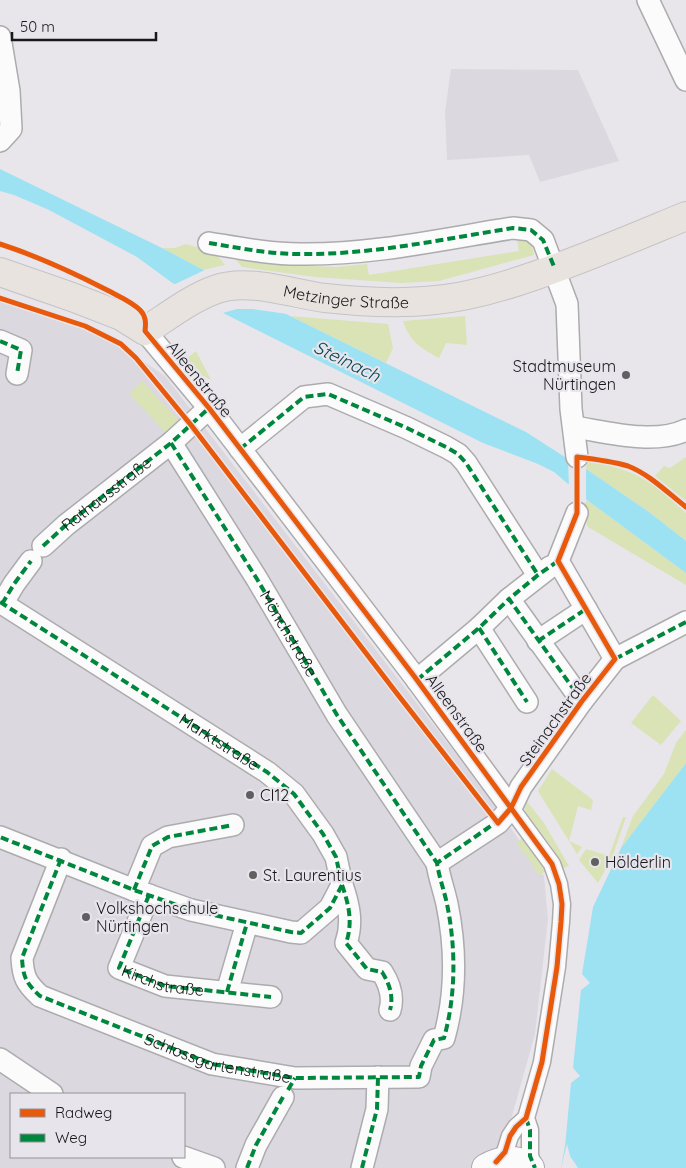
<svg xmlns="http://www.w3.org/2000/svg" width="686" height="1168" font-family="Quicksand,sans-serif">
<rect width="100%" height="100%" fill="#e8e6ea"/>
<!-- built -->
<path fill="#dcd8e0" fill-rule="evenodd" d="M451 69 578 70 619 161 540 182 529 155 447 160 445 112Z
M0 296 101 332 165 376 492 801 544 876 548 919 535 1034 512 1116 503 1141 496 1155 478 1168H0ZM11 1094H184V1157H11Z"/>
<!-- green -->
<path fill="#d9e3b5" d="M522 238 531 241 534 255 439 281 402 283 315 277 242 267 231 254 310 266 336 267 367 264 369 275 519 251 517 239Z
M186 244 214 252 225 265 203 270 162 248H175Z
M290 316 388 324 393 348 386 363Z
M465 316 467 345 446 343 439 358C421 348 410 342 403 321Z
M196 351 211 380 198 373 186 359Z
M142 381 183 425 170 437 129 394Z
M686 457V501L655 476 664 466 670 468Z
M587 461C609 465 631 470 650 483 663 491 674 503 686 513V541L649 512 586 469Z
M587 500 686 573V585L588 527 581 510Z
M653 695 681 721 661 745 631 723Z
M686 730V763L621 848 633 816 664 774 676 743Z
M552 769 593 800 591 810 578 806 569 841 582 847 577 854 538 791Z
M525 799 544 823 569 866 563 868 552 847 526 813 524 806Z
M623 817H626L613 855 598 883 579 860 586 849 609 856Z
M522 838 537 857 545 872 538 875 531 862 516 843Z"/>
<!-- water -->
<path fill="#9de2f3" d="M0 169 162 248 290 316 526 432 568 459 586 469 649 512 686 541V573L587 500 554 472 538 464 483 443 225 314 171 282 137 257 49 210 14 195 0 191Z
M686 763V1168H561L565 1146 571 1083 580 1076 573 1068 581 990 590 983 582 974 593 907 621 848Z"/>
<!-- pier -->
<path fill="#e8e6ea" d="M207 269 294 315 253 309H237L219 314 171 286Z
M568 459 575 460 586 466V502L569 488Z
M567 1144 570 1156 578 1168H561Z"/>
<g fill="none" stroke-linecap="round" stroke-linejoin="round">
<!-- pedestrian casing -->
<g stroke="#acabae" stroke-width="19">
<path id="pedestrian" d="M526 1118 530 1130V1156L535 1168
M496 1162 505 1152 510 1136 516 1127 526 1118 542 1062 557 967 561 922 562 904 559 884 552 864 511 808"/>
</g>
<!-- minor casing -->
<g stroke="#acabae" stroke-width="24">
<g id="minor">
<path d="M648 0 686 80"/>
<path d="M0 37 9 91 11 129 0 141"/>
<path d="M209 243C239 248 269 254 300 254 372 255 443 239 513 228L531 230 543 240 567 304 571 409 577 457"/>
<path d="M145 331 209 408 414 676 511 808"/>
<path d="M0 341 21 350 17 374"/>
<path d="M574 427C607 432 654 445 686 430"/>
<path id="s1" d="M171 443 257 579 337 715 437 863"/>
<path d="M240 449 304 397 328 394 407 428 446 447 458 454 466 463 538 575"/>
<path id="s2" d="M43 546 66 525 171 443 209 408"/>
<path d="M550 567 509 599 582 701"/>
<path d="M0 602 267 772 294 794 323 834 336 857 342 885 330 908 301 933 291 932 191 910 134 890 0 837"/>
<path d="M2 604 14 584 31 561"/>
<path d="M479 628 527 702"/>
<path d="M538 641 586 609"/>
<path d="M615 659 686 622"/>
<path d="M417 680 479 628 509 599"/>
<path id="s3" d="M61 859 22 958C23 977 26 983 40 996L212 1064 295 1078 419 1077 421 1066 434 1040 444 1038C456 995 456 948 447 904 444 890 439 877 437 863L498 823 511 808 521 787 582 701 615 659 558 561 577 513"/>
<path d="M342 885C349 905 353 923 346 943L367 969 382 972C389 983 394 996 390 1010"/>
<path d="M134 890 152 846 168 837 233 825"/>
<path d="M149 895 119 968 165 986 271 997"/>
<path d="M227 992 247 923"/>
<path d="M0 1059 52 1094"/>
<path d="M183 1157 214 1168"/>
<path d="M247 1168 256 1145 283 1097"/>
<path d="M362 1168 377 1109 378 1077"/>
</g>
</g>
<!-- tertiary casing -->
<g stroke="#acabae" stroke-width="30">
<path id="tertiary" d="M486 1168C499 1160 517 1157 530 1168"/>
</g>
<!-- primary casing -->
<g stroke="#c4c3c5" stroke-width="30">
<g id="primary">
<path id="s4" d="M0 272 72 297 121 316 145 331C167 317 191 298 217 289 249 278 293 294 325 298 361 302 399 304 435 300 468 297 499 288 531 277 584 259 635 237 686 216"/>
</g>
</g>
<!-- pedestrian -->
<use href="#pedestrian" stroke="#fcfbfc" stroke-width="16"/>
<!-- minor -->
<use href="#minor" stroke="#fcfbfc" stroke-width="21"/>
<!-- tertiary -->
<use href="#tertiary" stroke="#fcfbfc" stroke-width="28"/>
<!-- primary -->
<use href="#primary" stroke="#e8e3de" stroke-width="28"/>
<!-- quiet -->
<g stroke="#00873e" stroke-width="4" stroke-dasharray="8 4" stroke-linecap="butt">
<path d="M209 243C239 248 269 254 300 254 372 255 443 239 513 228L531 230 543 240 555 269"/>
<path d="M0 341 21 350 17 374"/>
<path d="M171 443 257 579 337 715 437 863"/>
<path d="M240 449 304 397 328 394 407 428 446 447 458 454 466 463 538 575"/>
<path d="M43 546 66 525 171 443 209 408"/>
<path d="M558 561 538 575 509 599 582 701"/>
<path id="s5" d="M0 602 267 772 294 794 323 834 336 857 342 885 330 908 301 933 291 932 191 910 134 890 0 837"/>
<path d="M2 604 14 584 31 561"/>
<path d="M479 628 527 702"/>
<path d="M538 641 586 609"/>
<path d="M615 659 686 622"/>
<path d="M417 680 479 628 509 599"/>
<path d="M61 859 22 958C23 977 26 983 40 996L212 1064 295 1078 419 1077 421 1066 434 1040 444 1038C456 995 456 948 447 904 444 890 439 877 437 863L501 819"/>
<path d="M342 885C349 905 353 923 346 943L367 969 382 972C389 983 394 996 390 1010"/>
<path d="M134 890 152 846 168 837 233 825"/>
<path id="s6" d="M149 895 119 968 165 986 271 997"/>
<path d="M227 992 247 923"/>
<path d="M288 1090 295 1078"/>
<path d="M526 1118 530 1130V1156L535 1168"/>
<path d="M247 1168 256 1145 283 1097"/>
<path d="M362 1168 377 1109 378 1077"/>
</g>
<!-- cycleway casing -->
<g stroke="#e7e5eb" stroke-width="8">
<path id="cycleway" d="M0 244C37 256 72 272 107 290 118 296 131 301 140 310 146 316 146 323 145 331L209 408 414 676 552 864 559 884 562 904 561 922 557 967 542 1062 526 1118 516 1127 510 1136 505 1152 496 1162
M0 298 85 326 121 344 136 358 191 425 395 691 498 823
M498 823 511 808 521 787 582 701 615 659 558 561 577 513V457C594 459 611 461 628 466 649 474 668 493 686 507"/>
</g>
<!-- cycleway -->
<use href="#cycleway" stroke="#e8590c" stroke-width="5"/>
</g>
<!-- markers -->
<g fill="#615f62" stroke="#e7e5eb" stroke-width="2">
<circle cx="626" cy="375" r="5"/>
<circle cx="250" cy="795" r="5"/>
<circle cx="595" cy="862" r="5"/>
<circle cx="253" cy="875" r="5"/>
<circle cx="86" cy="917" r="5"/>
</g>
<g text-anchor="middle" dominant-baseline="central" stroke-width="4.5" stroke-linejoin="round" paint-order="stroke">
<!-- street labels -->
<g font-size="16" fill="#181719" stroke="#e7e5eb">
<text stroke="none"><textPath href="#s4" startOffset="371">Metzinger Straße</textPath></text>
<text transform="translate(200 379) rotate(51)">Alleenstraße</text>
<text stroke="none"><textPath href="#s2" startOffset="82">Rathausstraße</textPath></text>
<text stroke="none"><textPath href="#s1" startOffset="224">Mönchstraße</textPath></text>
<text transform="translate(457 713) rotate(54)">Alleenstraße</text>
<text transform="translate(555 719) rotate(-54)">Steinachstraße</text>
<text stroke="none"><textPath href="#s5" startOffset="260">Marktstraße</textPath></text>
<text stroke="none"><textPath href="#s6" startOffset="125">Kirchstraße</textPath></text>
<text stroke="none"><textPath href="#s3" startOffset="339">Schlossgartenstraße</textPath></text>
</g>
<!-- poi labels -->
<g font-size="16" fill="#181719" stroke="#e7e5eb" text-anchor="start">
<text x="616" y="366" text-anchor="end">Stadtmuseum<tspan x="616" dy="18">Nürtingen</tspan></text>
<text x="260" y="795">CI12</text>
<text x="605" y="862">Hölderlin</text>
<text x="263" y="875">St. Laurentius</text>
<text x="96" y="908">Volkshochschule<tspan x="96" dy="18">Nürtingen</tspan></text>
</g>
<!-- water labels -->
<g font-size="18" font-style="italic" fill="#054451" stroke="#e7e5eb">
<text transform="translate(347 361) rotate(26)">Steinach</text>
</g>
</g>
<!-- legend -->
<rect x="10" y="1093" width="175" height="65" fill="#e7e5eb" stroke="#949397"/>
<rect x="20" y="1109" width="25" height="8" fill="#e8590c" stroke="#949397"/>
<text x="55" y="1118" font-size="15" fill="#181719">Radweg</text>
<rect x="20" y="1134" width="25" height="8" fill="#00873e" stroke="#949397"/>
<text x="55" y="1143" font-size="15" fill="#181719">Weg</text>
<!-- scale -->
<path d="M12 32v8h144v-8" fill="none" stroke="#181719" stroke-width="2.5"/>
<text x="20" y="32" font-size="15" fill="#181719" stroke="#e7e5eb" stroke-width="4" paint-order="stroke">50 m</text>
</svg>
